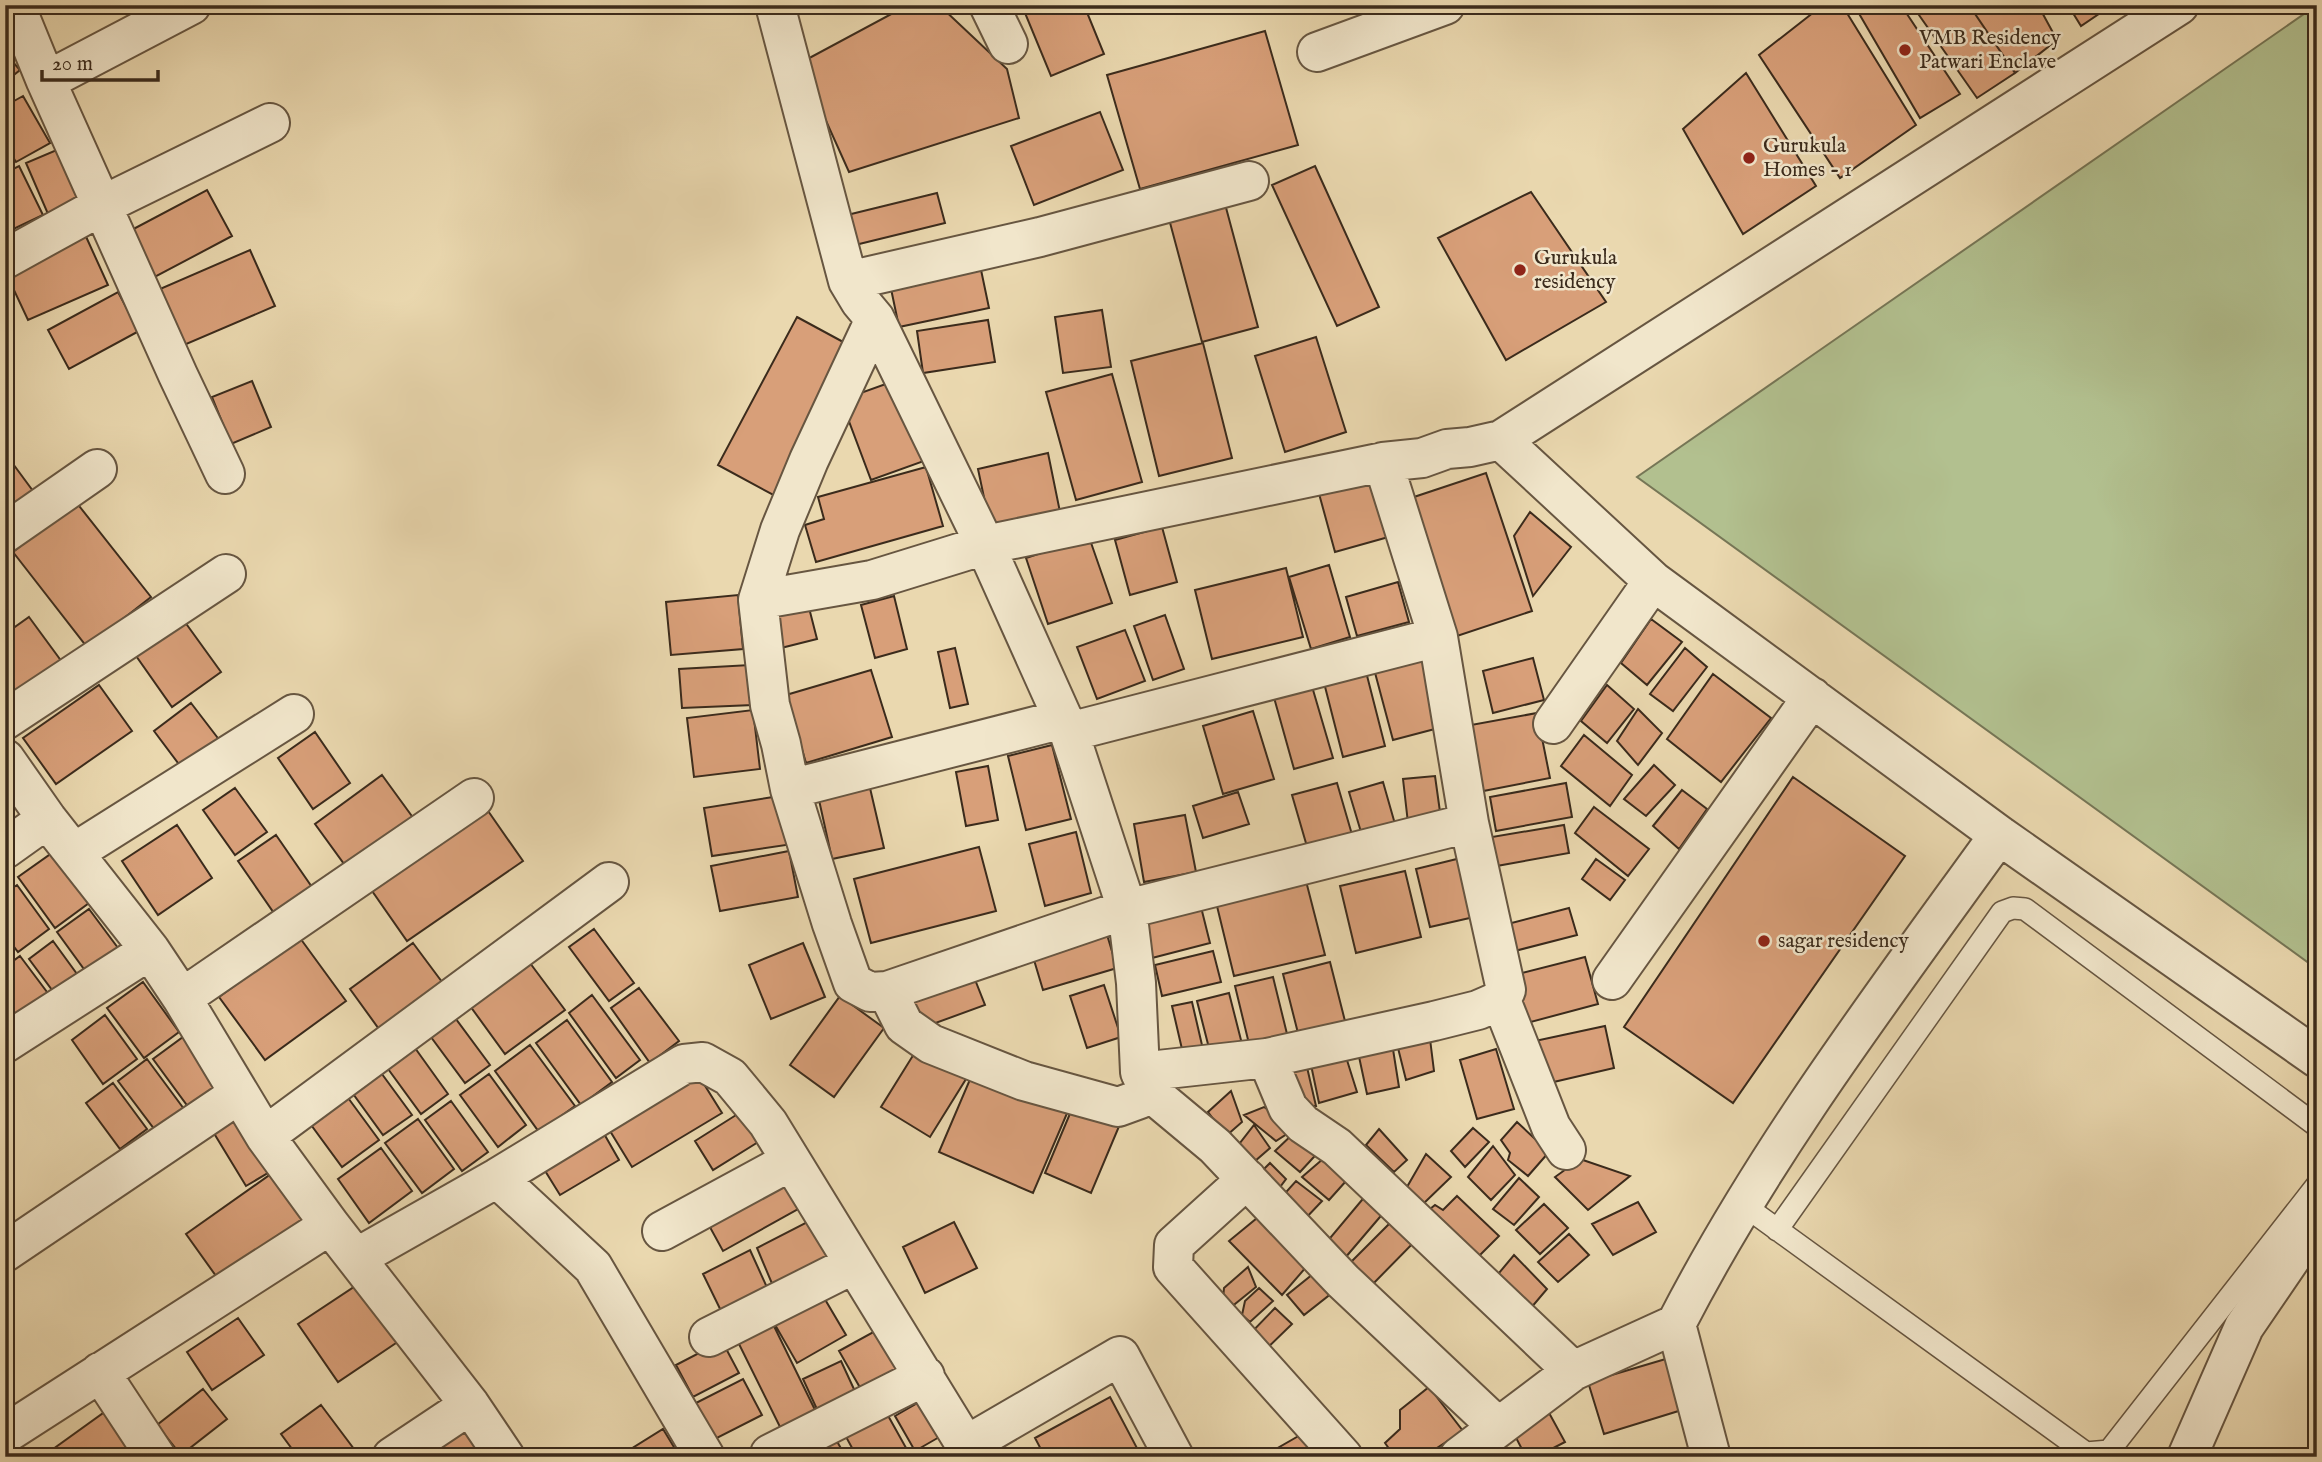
<svg xmlns="http://www.w3.org/2000/svg" width="2322" height="1462" font-family="'IM FELL English',serif">
<rect width="100%" height="100%" fill="#ead8af"/>
<filter id="stains"><feTurbulence type="fractalNoise" baseFrequency=".00286" numOctaves="4"/><feColorMatrix values="0 0 0 0 .2 0 0 0 0 .09 0 0 0 0 .02 0 0 0 .5 -.17"/></filter>
<radialGradient id="worn" r=".72"><stop offset=".6" stop-color="#630" stop-opacity="0"/><stop offset="1" stop-color="#630" stop-opacity=".3"/></radialGradient>
<!-- green -->
<path fill="#b2c08f" stroke="#767656" stroke-width="2" d="M2317 5V969L1637 477Z"/>
<!-- building -->
<path fill="#d89f79" stroke="#3b2b1c" stroke-width="2" d="M908 5H939L1007 69 1019 118 849 172 800 63Z
M1043 5H1084L1104 54 1051 76 1025 13Z
M1823 5H1842L1916 125 1840 178 1759 55Z
M1854 5H1901L1960 94 1920 118Z
M1912 5H1969L2015 73 1977 98Z
M1969 5H2038L2057 40 2015 73Z
M2068 5H2112L2081 26Z
M1265 31 1298 145 1140 189 1107 75Z
M5 53 20 70 5 82Z
M1746 73 1816 186 1743 234 1683 129Z
M23 96 50 143 16 162 5 144V106Z
M1100 112 1123 170 1034 205 1011 146Z
M59 149 81 199 48 214 26 163Z
M19 166 43 215 5 233V173Z
M1315 166 1379 307 1337 326 1272 185Z
M1221 189 1258 327 1202 342 1165 204Z
M207 190 232 236 149 280 124 234Z
M1531 192 1606 302 1506 360 1438 238Z
M937 193 945 223 851 246 843 216Z
M83 230 108 285 28 320 5 271Z
M250 250 275 306 184 345 160 289Z
M980 265 989 308 899 327 890 284Z
M118 292 139 331 69 369 48 330Z
M1102 310 1111 367 1063 373 1055 317Z
M797 317 858 350 779 498 718 465Z
M988 320 995 362 923 373 917 331Z
M1316 337 1346 432 1285 452 1255 356Z
M1203 343 1232 458 1159 476 1131 361Z
M1112 374 1142 482 1076 500 1046 392Z
M252 381 271 427 231 444 212 397Z
M894 381 924 461 871 480 841 400Z
M5 453 33 491 5 511Z
M1048 453 1060 512 990 526 978 469Z
M926 467 943 526 816 562 805 525 824 519 818 497Z
M1486 473 1532 611 1451 638 1405 500Z
M1375 474 1392 536 1335 552 1318 490Z
M76 502 151 597 87 647 13 552Z
M1530 512 1571 547 1533 596 1514 536Z
M1162 527 1177 582 1130 595 1115 540Z
M1089 537 1112 603 1048 624 1026 558Z
M1329 565 1350 637 1311 649 1289 577Z
M1286 568 1303 637 1212 659 1195 590Z
M1398 582 1409 622 1357 636 1346 597Z
M738 595 743 649 671 655 666 602Z
M894 596 907 649 875 658 861 605Z
M807 600 817 639 781 648 771 609Z
M1165 615 1184 669 1153 680 1134 626Z
M29 617 62 662 13 697 5 687V634Z
M182 618 221 672 172 707 134 653Z
M1651 619 1682 642 1647 685 1621 663Z
M1125 630 1145 681 1097 699 1077 647Z
M955 648 968 704 950 708 938 652Z
M1685 648 1707 667 1673 711 1650 694Z
M1432 654 1450 725 1393 740 1374 669Z
M1533 658 1544 700 1493 713 1483 671Z
M1363 660 1385 746 1343 757 1321 671Z
M750 665 753 705 682 708 679 669Z
M871 670 892 737 806 763 786 695Z
M1713 674 1771 718 1721 782 1667 739Z
M1311 683 1333 758 1294 769 1273 694Z
M99 685 132 731 56 784 23 738Z
M1607 685 1634 709 1607 743 1581 721Z
M191 703 227 750 190 779 154 731Z
M1638 709 1662 733 1638 765 1617 741Z
M753 710 760 769 694 777 687 718Z
M1253 711 1274 779 1223 794 1203 726Z
M1537 713 1550 778 1473 793 1460 727Z
M315 732 350 783 313 809 278 758Z
M1584 735 1632 775 1610 806 1561 766Z
M1052 745 1071 819 1026 830 1008 756Z
M1654 765 1675 785 1646 816 1624 799Z
M988 766 998 820 966 826 956 772Z
M382 775 414 819 347 868 315 824Z
M1435 776 1441 819 1408 823 1403 779Z
M1793 777 1905 856 1733 1103 1624 1027Z
M1383 782 1397 831 1364 842 1349 792Z
M1337 783 1353 838 1308 850 1292 795Z
M1566 783 1572 817 1496 831 1490 797Z
M235 788 267 832 235 855 203 810Z
M870 788 884 848 832 859 819 800Z
M1682 790 1707 809 1679 849 1653 826Z
M1238 792 1249 824 1203 838 1193 806Z
M786 795 793 844 712 856 704 808Z
M1594 807 1649 849 1628 876 1575 833Z
M486 808 523 861 407 941 370 888Z
M1185 815 1196 872 1144 882 1134 824Z
M177 825 212 878 158 915 122 861Z
M1564 825 1569 853 1491 867 1486 838Z
M1076 832 1091 893 1045 906 1029 844Z
M276 835 314 890 276 916 238 861Z
M979 847 996 911 871 943 854 879Z
M789 851 798 897 720 911 711 866Z
M52 853 89 903 55 928 18 877Z
M1469 856 1483 915 1430 927 1416 869Z
M1596 859 1625 880 1610 900 1582 879Z
M1405 871 1421 937 1356 953 1340 886Z
M1306 881 1325 955 1234 976 1216 902Z
M17 885 49 929 18 952 5 935V893Z
M1201 907 1210 943 1152 958 1143 921Z
M1569 908 1577 935 1507 953 1500 926Z
M89 909 121 952 89 976 57 932Z
M1105 928 1117 968 1043 990 1031 950Z
M594 929 634 983 609 1001 569 947Z
M300 938 346 1001 265 1060 219 997Z
M53 941 85 985 61 1002 29 959Z
M413 943 448 990 384 1036 350 989Z
M803 943 825 997 771 1019 749 965Z
M1213 951 1221 982 1162 996 1155 965Z
M524 955 565 1010 505 1054 465 999Z
M20 956 56 1004 24 1027 5 1002V967Z
M1585 957 1598 1004 1523 1024 1510 976Z
M1330 962 1346 1025 1299 1037 1283 974Z
M970 967 985 1005 919 1029 904 991Z
M1273 977 1289 1042 1251 1052 1235 986Z
M143 982 179 1032 144 1058 107 1008Z
M1104 985 1121 1037 1087 1048 1070 996Z
M639 988 679 1041 650 1063 611 1008Z
M1229 993 1242 1044 1210 1052 1197 1001Z
M592 995 640 1060 616 1078 569 1013Z
M840 996 884 1028 834 1097 790 1065Z
M1192 1002 1205 1058 1185 1062 1172 1006Z
M105 1015 137 1059 103 1084 72 1040Z
M453 1015 490 1065 465 1083 428 1033Z
M567 1020 612 1082 581 1105 536 1043Z
M1605 1026 1614 1068 1545 1084 1535 1041Z
M183 1037 219 1086 189 1108 153 1059Z
M1430 1039 1434 1071 1406 1080 1398 1048Z
M410 1041 448 1094 421 1114 383 1062Z
M1392 1043 1399 1087 1367 1094 1358 1052Z
M530 1045 575 1106 539 1132 495 1071Z
M917 1049 966 1079 930 1137 881 1107Z
M1496 1049 1514 1109 1477 1119 1460 1060Z
M1346 1057 1357 1092 1319 1103 1311 1065Z
M147 1059 184 1109 155 1130 118 1081Z
M1306 1063 1316 1106H1296L1277 1067Z
M379 1070 412 1115 383 1135 351 1091Z
M974 1070 1068 1111 1033 1193 939 1152Z
M697 1073 722 1113 632 1167 607 1126Z
M489 1074 526 1125 498 1147 460 1095Z
M113 1083 147 1129 120 1149 86 1103Z
M343 1091 379 1140 342 1167 306 1118Z
M1231 1091 1242 1122 1226 1136 1208 1112Z
M451 1101 488 1152 462 1171 425 1120Z
M1074 1104 1120 1124 1091 1193 1045 1173Z
M1264 1107 1273 1113 1299 1126 1276 1141 1244 1115Z
M244 1110 278 1167 246 1186 212 1130Z
M744 1110 763 1139 713 1170 695 1141Z
M418 1119 454 1169 422 1193 385 1143Z
M1517 1122 1549 1152 1528 1176 1508 1160 1510 1153 1501 1140Z
M599 1125 619 1160 560 1195 539 1161Z
M1254 1125 1270 1148 1247 1168 1233 1152Z
M1473 1128 1489 1142 1465 1167 1451 1151Z
M1379 1129 1407 1160 1394 1172 1366 1145Z
M1297 1130 1324 1146 1300 1172 1275 1151Z
M1493 1146 1515 1175 1491 1200 1468 1177Z
M381 1148 412 1191 369 1223 338 1179Z
M1331 1152 1355 1171 1329 1200 1302 1177Z
M1426 1154 1451 1177 1422 1205 1407 1187Z
M1580 1159 1630 1176 1588 1210 1555 1177Z
M1270 1163 1286 1179 1277 1191 1257 1176Z
M285 1164 320 1212 221 1283 186 1234Z
M781 1178 798 1209 723 1251 706 1220Z
M1519 1178 1539 1197 1514 1225 1493 1209Z
M1296 1181 1322 1201 1305 1219 1278 1201Z
M1372 1188 1391 1204 1339 1265 1320 1250Z
M1457 1196 1499 1236 1471 1264 1425 1213 1435 1205 1443 1210Z
M1638 1202 1656 1232 1613 1255 1592 1224Z
M1544 1204 1568 1228 1540 1254 1516 1230Z
M1402 1211 1424 1232 1366 1291 1344 1269Z
M1262 1214 1307 1266 1282 1295 1229 1241Z
M819 1216 843 1259 776 1293 757 1248Z
M954 1222 977 1268 925 1293 903 1247Z
M1569 1234 1589 1255 1558 1282 1538 1262Z
M750 1250 770 1294 725 1319 703 1274Z
M1514 1255 1547 1289 1525 1315 1489 1285Z
M1248 1267 1256 1287 1230 1308 1223 1299 1224 1288Z
M1313 1274 1337 1289 1304 1315 1287 1295Z
M360 1283 399 1341 338 1382 298 1324Z
M1259 1288 1273 1301 1250 1322 1242 1315 1245 1301Z
M823 1296 846 1335 797 1363 774 1323Z
M1275 1308 1292 1324 1262 1353 1246 1338Z
M238 1318 264 1355 212 1390 187 1352Z
M770 1318 818 1416 783 1433 735 1336Z
M886 1325 911 1371 866 1398 839 1351Z
M722 1341 739 1373 693 1397 676 1365Z
M1669 1358 1685 1409 1604 1434 1588 1382Z
M841 1361 859 1400 821 1418 803 1379Z
M743 1379 762 1415 711 1441 692 1405Z
M1429 1387 1463 1431 1423 1457H1395L1385 1443 1400 1429V1410Z
M203 1389 227 1419 181 1455 157 1425Z
M928 1397 948 1432 915 1451 895 1416Z
M1110 1397 1138 1450 1126 1457H1045L1035 1438Z
M321 1405 360 1457H298L281 1434Z
M106 1411 130 1445 113 1457H42Z
M1548 1411 1565 1442 1536 1457H1526L1512 1430Z
M886 1412 910 1455 906 1457H857L845 1435Z
M469 1421 495 1457H420Z
M663 1429 680 1457H618Z
M1302 1434 1315 1457H1262Z
M835 1438 846 1457H801Z"/>
<g fill="none" stroke-linecap="round" stroke-linejoin="round">
<!-- lane casing -->
<g stroke="#675641" stroke-width="24">
<path id="lane" d="M1742 1204 2086 1453 2109 1451 2317 1185
M1777 1230 2002 912 2013 908 2025 909 2317 1126"/>
</g>
<!-- street casing -->
<g stroke="#675641" stroke-width="42">
<path id="street" d="M15 5 46 81 178 375 225 474
M775 5 848 281 860 301 875 319 985 545 1069 732 1127 909 1136 983 1140 1072 1149 1091 1215 1146 1343 1281 1498 1427
M989 5 1008 44
M1317 52 1445 5
M46 81 191 5
M5 259 103 205 270 123
M848 281 1040 237 1249 181
M875 319 809 460 780 530 758 600 770 705 781 744 790 789 832 924 853 983 870 992 887 991 1127 909 1469 823 1438 637
M1501 440 1653 581 1999 835 2317 1058
M1383 462 1422 458 1447 449 1470 447 1501 440 2179 5
M5 533 97 469
M758 600 872 580 985 545 1383 462 1438 637 1069 732
M5 720 226 574
M1553 724 1653 581
M5 759 47 819 150 950 182 998 265 1136 330 1225 470 1405 505 1457
M790 789 1063 719
M5 849 47 819
M75 852 294 714
M1612 980 1812 697
M887 991 904 1025 931 1044 1024 1081 1118 1107 1140 1099 1149 1091
M182 998 474 798
M1501 1000 1551 1127 1566 1150
M5 1043 150 950
M1267 1058 1288 1108 1303 1124 1337 1147 1573 1371
M1140 1072 1267 1058 1434 1021 1478 1010 1501 1000 1506 990 1469 823
M265 1136 609 882
M497 1178 593 1267 705 1457
M1247 1179 1174 1245 1173 1267 1343 1457
M662 1231 791 1161
M5 1252 239 1094
M356 1258 497 1178 684 1064 703 1062 730 1077 768 1123 973 1457
M709 1337 854 1264
M100 1372 156 1457
M5 1434 330 1225
M967 1445 1120 1356 1174 1457
M770 1454 925 1376
M392 1457 470 1405
M1459 1457 1573 1371 1676 1324
M1711 1457 1676 1324C1765 1151 1885 993 1999 835
M2187 1457 2244 1327 2317 1220"/>
</g>
<!-- lane -->
<use href="#lane" stroke="#f1e6cb" stroke-width="21"/>
<!-- street -->
<use href="#street" stroke="#f1e6cb" stroke-width="38"/>
</g>
<!-- markers -->
<g fill="#8f2418" stroke="#f1e6cb" stroke-width="2.5">
<circle cx="1905" cy="50" r="7"/>
<circle cx="1749" cy="158" r="7"/>
<circle cx="1520" cy="270" r="7"/>
<circle cx="1764" cy="941" r="7"/>
</g>
<g text-anchor="middle" dominant-baseline="central" stroke-width="5" stroke-linejoin="round" paint-order="stroke">
<!-- poi labels -->
<g font-size="21" fill="#3b2b1c" stroke="#f1e6cb" text-anchor="start">
<text x="1919" y="38">VMB Residency<tspan x="1919" dy="24">Patwari Enclave</tspan></text>
<text x="1763" y="146">Gurukula<tspan x="1763" dy="24">Homes - 1</tspan></text>
<text x="1534" y="258">Gurukula<tspan x="1534" dy="24">residency</tspan></text>
<text x="1778" y="941">sagar residency</text>
</g>
</g>
<!-- margin -->
<rect width="2322" height="1462" fill="none" stroke="#ead8af" stroke-width="28"/>
<rect x="7" y="7" width="2308" height="1448" fill="none" stroke="#3b2b1c" stroke-width="3.5"/>
<rect x="14" y="14" width="2294" height="1434" fill="none" stroke="#3b2b1c" stroke-width="2"/>
<!-- scale -->
<path d="M42 70v10h116v-10" fill="none" stroke="#3b2b1c" stroke-width="3.5"/>
<text x="52" y="70" font-size="21" fill="#3b2b1c" stroke="#f1e6cb" stroke-width="5" paint-order="stroke">20 m</text>
<rect width="100%" height="100%" filter="url(#stains)"/>
<rect width="100%" height="100%" fill="url(#worn)"/>
</svg>
